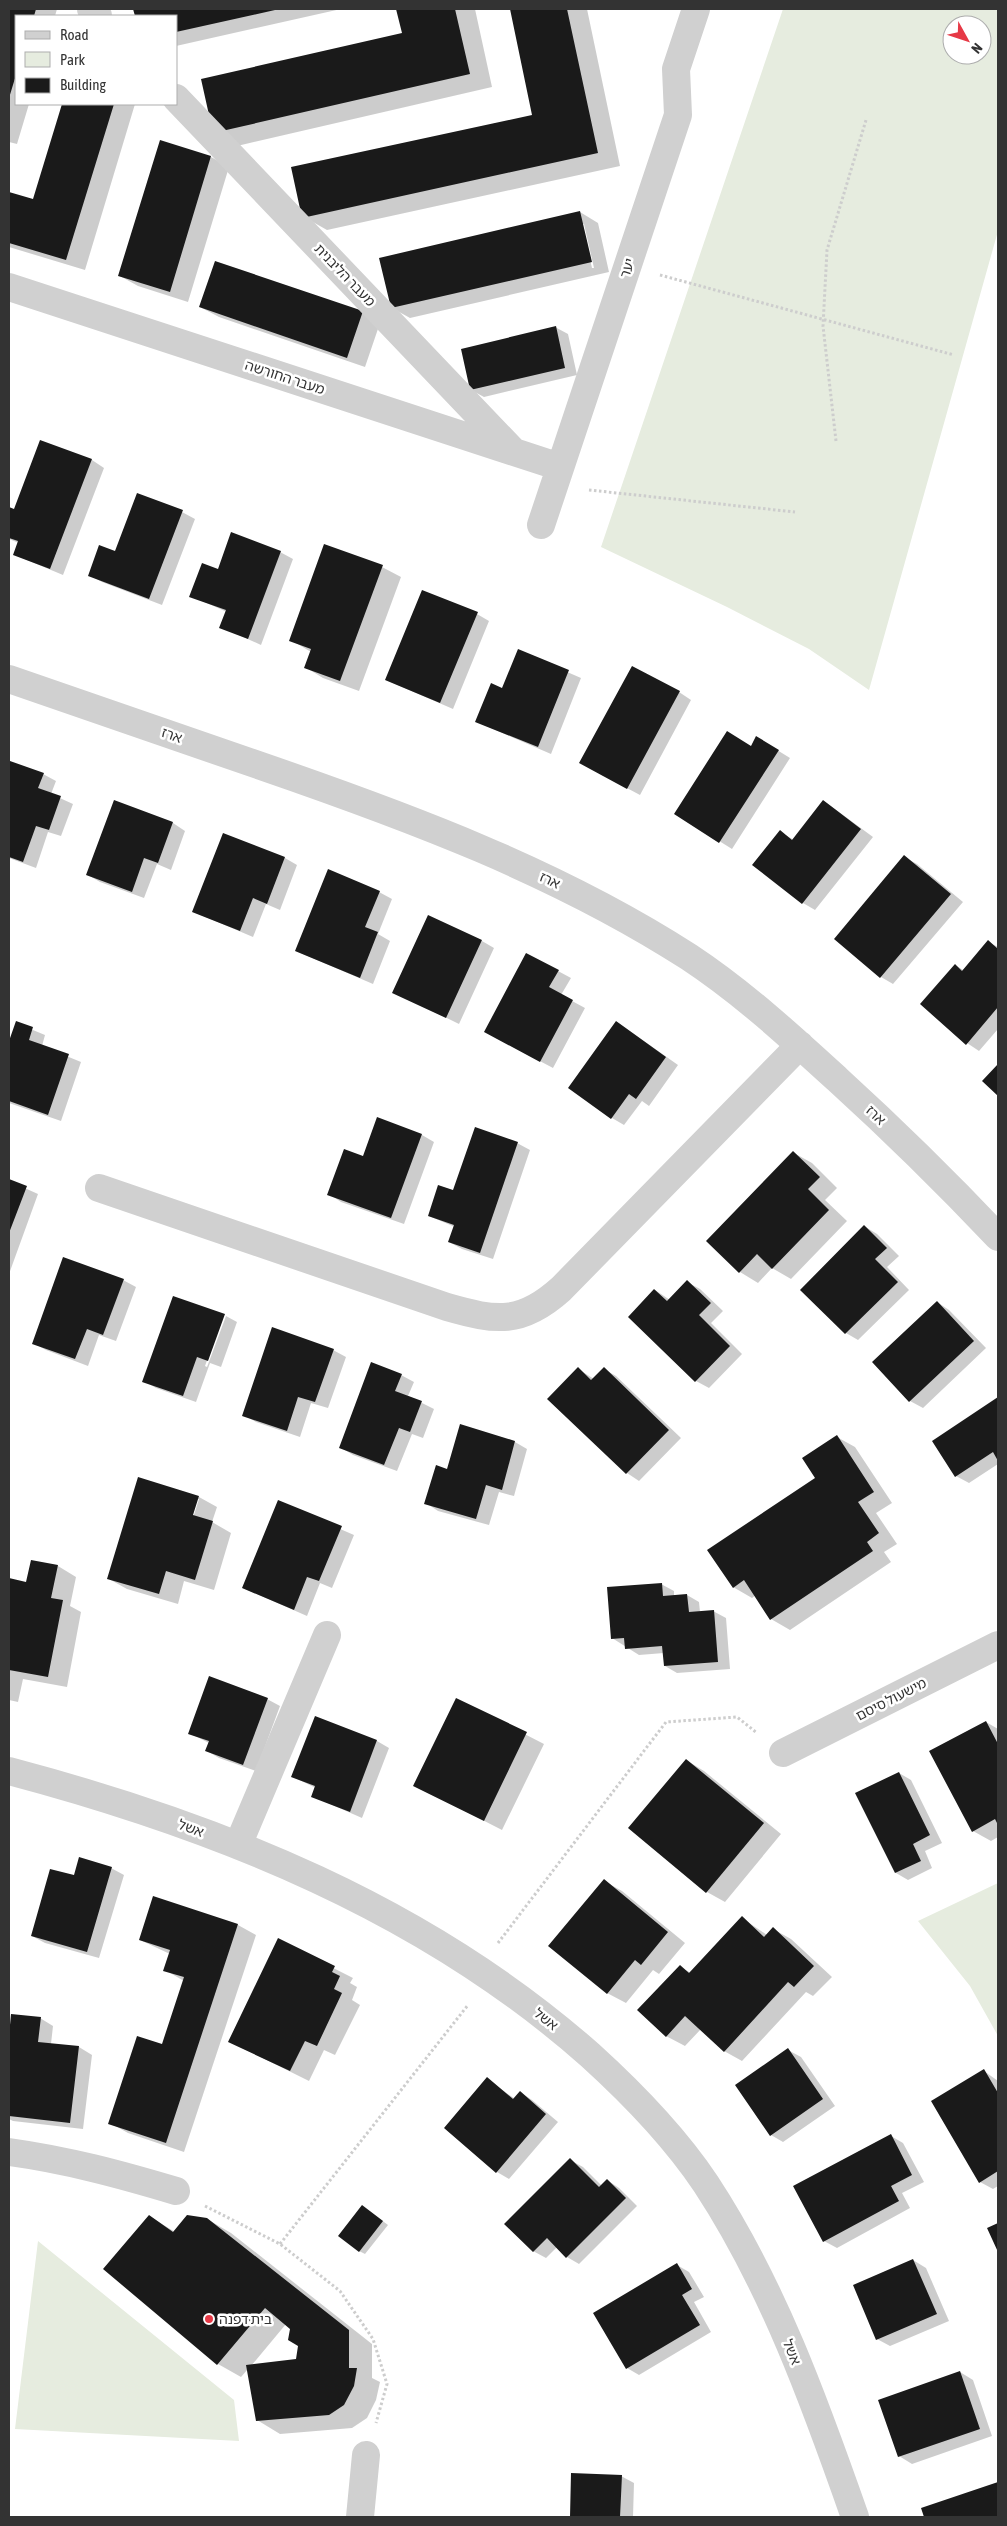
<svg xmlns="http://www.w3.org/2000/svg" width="1007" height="2526" font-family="'Asap Condensed','Noto Sans Hebrew',sans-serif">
<rect width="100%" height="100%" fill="#fff"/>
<!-- green -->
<path fill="#e6ecdf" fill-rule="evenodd" d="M783 9H998V231L869 690 809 649 727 607 601 547ZM952 25H982V55H952Z
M998 1883V2036L970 1986 918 1921Z
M38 2241 234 2400 239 2441 15 2429Z"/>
<!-- shadow -->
<path fill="#0003" fill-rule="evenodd" d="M9 9H57L55 16H16V104H29L17 144 9 142Z
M134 9H341L176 46V16H136Z
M398 9H475L492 87 237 146 214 132 403 34Z
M511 9H587L620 166 327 230 304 217 534 116Z
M63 104H135L85 270 9 247V193L34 201Z
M211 157 229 167 188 302 138 286 120 276Z
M580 212 598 223 609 272 410 318 392 308ZM582 224H584L594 268H592Z
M200 307 362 312 380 323 365 367 219 317Z
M555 327 568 334 577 375 484 397 471 390Z
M41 441 92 460 104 468 63 575 15 555 19 543 9 539V508L14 511Z
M182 512 195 519 162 605 102 582 89 575Z
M280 552 293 559 261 645 221 627 227 612 191 596 218 570Z
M382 567 401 577 359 691 323 678 305 667 311 652 291 640Z
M477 614 489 621 453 709 386 680Z
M519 651 581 678 551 754 477 722 503 690Z
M679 692 691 700 640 795 593 770Z
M769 745 790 758 732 849 676 814Z
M11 763 43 774 56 781 51 794 73 804 61 836 48 832 36 868 9 858V769Z
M824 801 873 837 815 910 803 903 780 832 794 840Z
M114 802 173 823 185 831 171 870 157 864 144 898 100 882 88 875Z
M224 834 285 858 297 865 280 910 266 904 253 937 194 912Z
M904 857 917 864 963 902 893 984 881 977Z
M379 892 392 899 378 934 390 941 373 984 296 951Z
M482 941 494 948 459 1024 394 992Z
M988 942 998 947V1029L979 1051 967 1043 955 965 963 970Z
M558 971 571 978 561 995 585 1008 553 1068 498 1039Z
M617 1022 678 1065 649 1106 642 1101 624 1125 612 1118Z
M16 1023 45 1035 42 1046 81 1062 61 1121 9 1103V1045Z
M378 1119 422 1135 434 1142 404 1224 341 1202 329 1194 363 1158Z
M517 1143 530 1150 493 1259 462 1249 449 1242 455 1227 429 1216 454 1192Z
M794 1153 812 1163 837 1188 825 1200 847 1221 791 1279 772 1268 758 1283 740 1272Z
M9 1181 38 1194 9 1274Z
M864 1226 877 1234 899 1256 887 1267 909 1290 858 1340 846 1333 801 1290Z
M123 1280 136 1287 116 1341 99 1335 88 1366 46 1350 33 1343Z
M687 1282 700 1289 723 1311 711 1323 742 1354 709 1388 696 1381 630 1317 655 1290 670 1300Z
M173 1297 225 1315H223L205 1366 207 1367 226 1316 237 1322 221 1367 210 1363 196 1402 156 1388 144 1381Z
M937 1302 949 1310 986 1348 923 1408 910 1401Z
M333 1350 346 1357 328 1408 311 1403 300 1437 256 1422 244 1415Z
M578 1369 594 1379 604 1369 616 1376 681 1438 639 1481 627 1473 548 1399Z
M401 1375 414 1382 408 1396 434 1409 423 1438 412 1434 397 1471 353 1455 340 1447Z
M998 1398V1464L969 1483 956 1476 934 1441Z
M461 1426 515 1442 527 1449 514 1496 499 1492 489 1525 438 1511 426 1503 448 1470Z
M837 1437 855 1447 892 1503 876 1513 897 1544 884 1552 891 1562 790 1630 771 1619 756 1595 752 1598 733 1587 817 1478Z
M199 1497 217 1507 212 1522 231 1533 214 1590 184 1581 178 1604 127 1589 109 1579ZM197 1499H199L192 1521H190Z
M278 1502 354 1535 332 1588 320 1583 307 1616 243 1588Z
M58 1566 76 1577 70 1606 81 1612 67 1687 23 1679 18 1702 9 1700V1580L27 1583Z
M661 1584 674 1591V1596L687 1595 699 1602 700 1612 713 1611 726 1618 730 1669 677 1673 665 1666 664 1653 639 1655 612 1638Z
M267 1699 280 1706 256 1771 219 1758 207 1751 209 1743 189 1733Z
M457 1699 544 1744 502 1830 414 1785Z
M316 1718 377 1741 389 1748 362 1818 312 1796 316 1788 293 1777Z
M986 1722 998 1729V1837L991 1841 973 1831Z
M686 1760 704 1771 781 1834 725 1902 707 1892Z
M899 1773 911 1780 942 1843 925 1851 932 1868 908 1880 896 1873Z
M111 1868 124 1875 99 1958 45 1943 32 1936 75 1877Z
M604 1881 622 1891 685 1943 659 1974 653 1970 626 2003 607 1993Z
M742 1918 767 1935 773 1929 791 1939 832 1977 813 1996 806 1992 742 2061 724 2051 701 2029 685 2046 666 2036 680 1967 691 1973Z
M238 1925 256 1935 184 2152 128 2133 110 2123 163 2046 184 1981 165 1970 170 1954 140 1940Z
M278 1940 353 1978 350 1983 357 1987 352 2000 360 2005 335 2055 324 2050 309 2081 230 2042Z
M12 2016 40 2018 53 2026 51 2044 79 2047 92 2055 83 2129 13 2121 9 2119V2046Z
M788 2050 801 2057 835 2106 783 2142 771 2135Z
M984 2071 998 2081V2186L993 2189 980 2182Z
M487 2079 515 2099 520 2092 532 2100 558 2122 509 2179 497 2172Z
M891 2136 903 2143 924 2182 902 2193 910 2208 837 2248 824 2241Z
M570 2160 583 2167 602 2186 607 2180 619 2188 637 2206 579 2264 567 2257 557 2247 546 2258 533 2251Z
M368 2210 388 2225 365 2254 359 2251Z
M149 2216 175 2232 207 2219 231 2233 372 2344V2378L380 2382 376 2400 367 2418 352 2428 280 2434 257 2420 248 2369 241 2377 218 2364 105 2269ZM286 2324 291 2329 299 2346 297 2360 251 2366Z
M913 2260 926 2268 949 2321 890 2346 877 2339Z
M677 2265 689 2272 704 2297 694 2302 711 2332 639 2375 627 2368Z
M960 2372 973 2380 992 2436 912 2464 899 2456Z
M572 2474 621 2476 634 2483 633 2517H571Z
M998 2483V2517H925L922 2509Z"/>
<!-- building -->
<path fill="#1a1a1a" d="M9 9H36L34 16H16V75L9 98Z
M133 9H275V10L176 32V16H135Z
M396 9H455L470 74 213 133 201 79 402 33Z
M510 9H567L598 153 302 218 291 167 532 115Z
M62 104H114L66 260 9 243V192L33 199Z
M160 140 211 156 170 292 118 276Z
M580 211 592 262 391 308 379 258Z
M215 261 363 311 347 358 199 307Z
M556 326 565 368 470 390 461 349Z
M40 440 92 459 50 569 13 555 18 541 9 538V507L14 509Z
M137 493 183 510 149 599 88 576 99 545 115 551Z
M231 532 281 551 248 639 219 628 226 610 189 597 202 563 218 569Z
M324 544 383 565 340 681 304 668 311 649 289 641Z
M422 590 478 612 440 703 385 680Z
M518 649 569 670 538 747 475 722 491 683 502 688Z
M632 666 680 691 627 789 579 763Z
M727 731 751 746 756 736 779 750 719 843 674 814Z
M10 761 44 773 38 788 61 796 49 830 36 826 23 862 9 857Z
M114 800 173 822 158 863 144 858 132 892 86 875Z
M823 800 861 829 802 904 752 865 780 830 792 840Z
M223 833 285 857 267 904 253 898 240 931 192 912Z
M904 855 951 894 880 978 834 939Z
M328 869 380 891 365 927 378 932 360 978 295 951Z
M428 915 482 940 446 1018 392 993Z
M988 940 998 949V1007L966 1045 920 1004 955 964 962 971Z
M526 953 559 970 549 987 573 1000 540 1062 484 1032Z
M16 1021 33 1027 29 1040 69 1054 48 1115 9 1101V1041Z
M616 1021 666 1057 636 1099 629 1094 611 1119 568 1088Z
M998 1064V1096L982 1081Z
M377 1117 422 1134 391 1218 327 1195 344 1149 363 1156Z
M475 1127 518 1142 480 1253 448 1242 454 1225 428 1216 438 1185 453 1190Z
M793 1151 820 1177 808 1189 829 1210 772 1269 757 1254 739 1273 706 1241Z
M9 1179 27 1186 9 1233Z
M864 1225 887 1248 875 1259 898 1282 845 1334 800 1290Z
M63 1257 124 1279 103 1335 87 1329 75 1359 32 1344Z
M687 1280 711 1303 699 1315 730 1346 695 1382 628 1317 654 1289 667 1301Z
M173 1296 225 1314 208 1361 197 1357 183 1396 142 1382Z
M937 1301 974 1341 909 1402 872 1362Z
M272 1327 334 1349 315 1402 298 1397 287 1431 242 1416Z
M371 1362 402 1374 395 1391 422 1401 410 1432 399 1428 384 1465 339 1448Z
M578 1367 591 1380 604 1367 669 1430 626 1474 547 1399Z
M998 1397V1461L993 1452 955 1477 932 1441Z
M460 1424 515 1441 502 1490 486 1485 476 1519 424 1504 436 1465 447 1469Z
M837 1435 874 1492 858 1502 879 1533 867 1542 873 1551 770 1620 744 1580 733 1588 707 1550 815 1478 802 1458Z
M138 1477 199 1496 193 1515 213 1521 195 1580 166 1571 159 1594 107 1579Z
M278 1500 342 1526 319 1581 307 1577 294 1610 242 1588Z
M31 1560 58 1565 51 1598 63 1600 48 1677 9 1670V1578L26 1582Z
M662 1583 663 1596 687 1594 689 1612 714 1610 718 1662 664 1666 662 1646 625 1649 624 1638 611 1639 607 1587Z
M209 1676 268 1698 243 1765 205 1751 209 1741 188 1734Z
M456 1698 527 1732 484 1821 413 1786Z
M315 1716 377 1740 350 1812 311 1797 315 1786 291 1777Z
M986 1721 998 1744V1825L995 1819 972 1832 929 1751Z
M686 1759 764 1823 706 1893 628 1828Z
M899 1772 930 1835 913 1844 921 1861 895 1873 855 1793Z
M79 1857 112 1867 87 1952 31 1936 50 1869 74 1875Z
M604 1879 668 1932 641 1965 635 1960 607 1994 548 1946Z
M153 1896 238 1924 166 2143 108 2124 137 2036 162 2044 184 1977 163 1971 170 1950 139 1940Z
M742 1916 764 1937 773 1927 814 1966 794 1987 788 1982 724 2052 685 2016 666 2037 637 2010 680 1965 689 1973Z
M278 1938 335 1966 332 1972 340 1976 334 1989 342 1993 317 2046 305 2041 290 2071 228 2042Z
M11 2014 41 2017 38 2042 79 2046 70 2123 9 2116V2036Z
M788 2048 823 2099 770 2136 735 2085Z
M984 2069 998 2093V2171L979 2183 931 2101Z
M487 2077 513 2099 520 2091 546 2114 496 2173 444 2128Z
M891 2134 912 2175 891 2186 899 2201 823 2242 793 2186Z
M570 2158 599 2187 607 2179 626 2198 566 2258 547 2238 533 2252 504 2224Z
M362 2205 383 2221 359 2252 338 2236Z
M149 2215 173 2232 187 2215 207 2218 349 2330V2368H357L354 2386 344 2405 329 2415 256 2421 246 2365 296 2359 298 2346 288 2340 290 2329 265 2308 217 2365 103 2269Z
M998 2223V2252L987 2228Z
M913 2259 937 2314 876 2340 853 2285Z
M677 2263 692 2289 682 2295 700 2325 626 2369 593 2313Z
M960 2371 980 2429 898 2457 878 2400Z
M571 2473 622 2475 620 2517H570Z
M998 2482V2517H924L921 2508Z"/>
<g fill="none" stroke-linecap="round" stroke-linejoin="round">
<!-- path -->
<path stroke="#cdcdcd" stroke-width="3" stroke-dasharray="2.5 2.5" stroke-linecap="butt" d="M660 275 954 355
M836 441 823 326 827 250 866 120
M589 490 795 512
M498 1943 666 1722 737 1717 757 1733
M205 2206 280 2244 340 2291 373 2339 387 2384 376 2423
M280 2244 468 2005"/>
<!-- minor -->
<path stroke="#d0d0d0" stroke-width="28" d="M91 9 98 16
M176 98 511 449
M9 287 560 467
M541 525 678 115 676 69 696 9
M9 679C93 708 177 737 261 766 409 817 557 872 689 957 742 992 790 1036 837 1079 893 1130 946 1182 998 1237
M99 1188 447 1307C496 1321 521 1325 561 1289L800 1045
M783 1753 998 1645
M9 1771C220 1827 425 1909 590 2055 633 2094 674 2136 706 2184 773 2286 815 2403 855 2517
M238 1845 327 1635
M9 2152C67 2160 119 2174 176 2191
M360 2517 366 2455"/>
</g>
<!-- markers -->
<circle fill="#e63946" stroke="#fff" stroke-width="2" cx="209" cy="2319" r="5"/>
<g text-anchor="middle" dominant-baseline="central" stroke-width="5" stroke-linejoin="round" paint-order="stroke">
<!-- street labels -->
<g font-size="14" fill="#333" stroke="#fff">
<text transform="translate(627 268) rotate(-72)">יער</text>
<text transform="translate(345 275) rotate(46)">מעבר הליבנית</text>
<text transform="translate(285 377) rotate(18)">מעבר החורשה</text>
<text transform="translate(172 735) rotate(19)">ארז</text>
<text transform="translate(550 880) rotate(25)">ארז</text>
<text transform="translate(876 1115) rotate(43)">ארז</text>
<text transform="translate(891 1699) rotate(-27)">מישעול סיסם</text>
<text transform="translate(191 1828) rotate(20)">אשל</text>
<text transform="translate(546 2019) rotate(38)">אשל</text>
<text transform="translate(792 2352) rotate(68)">אשל</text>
</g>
<!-- poi labels -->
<g font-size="14" fill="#333" stroke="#fff" text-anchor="start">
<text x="219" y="2319">בית דפנה</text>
</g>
</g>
<!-- border -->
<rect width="1007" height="2526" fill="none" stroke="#333333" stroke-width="20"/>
<!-- legend -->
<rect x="15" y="15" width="162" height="90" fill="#ffffff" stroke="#adadad"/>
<rect x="25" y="31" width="25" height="8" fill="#d0d0d0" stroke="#adadad"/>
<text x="60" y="40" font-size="15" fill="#333333">Road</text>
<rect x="25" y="52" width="25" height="15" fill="#e6ecdf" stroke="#adadad"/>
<text x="60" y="65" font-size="15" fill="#333333">Park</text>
<rect x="25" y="78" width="25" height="15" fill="#1a1a1a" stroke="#adadad"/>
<text x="60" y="90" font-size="15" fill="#333333">Building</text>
<!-- north arrow -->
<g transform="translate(967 40) rotate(130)"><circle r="24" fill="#ffffff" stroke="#adadad"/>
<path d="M0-4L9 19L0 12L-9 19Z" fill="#e63946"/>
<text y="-8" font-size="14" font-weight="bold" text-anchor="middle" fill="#333333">N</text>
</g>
</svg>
